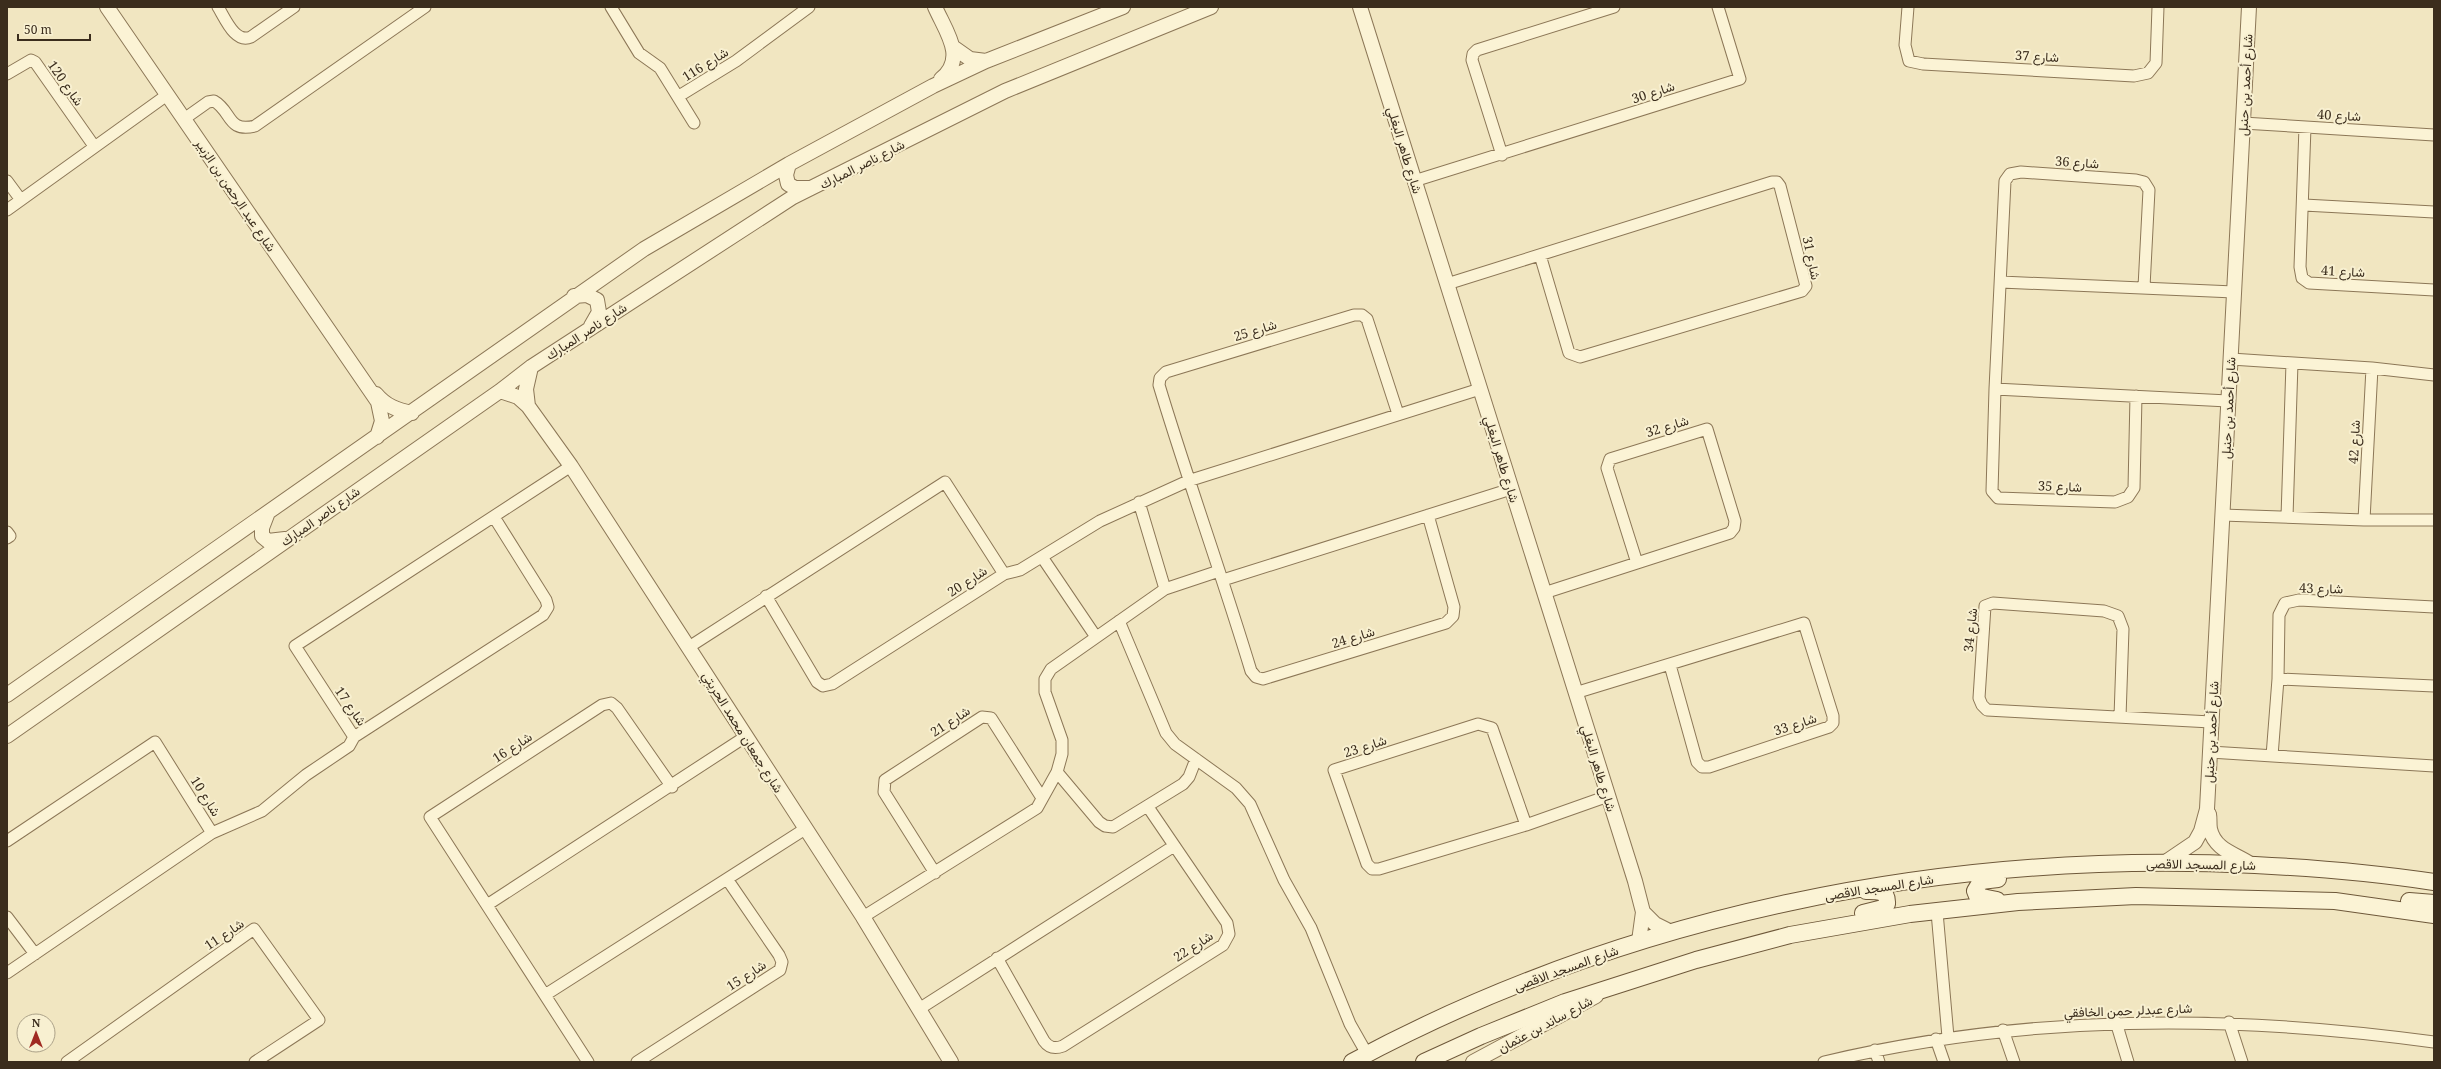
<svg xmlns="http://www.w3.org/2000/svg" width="2441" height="1069" font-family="'Noto Serif',Vazirmatn,serif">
<rect width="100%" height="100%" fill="#f1e6c1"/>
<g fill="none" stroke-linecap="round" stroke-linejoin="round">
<!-- minor casing -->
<g stroke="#8c7757" stroke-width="13">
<path id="minor" d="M218 7C225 18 235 44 251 37L294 7
M611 7 639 53 660 68 694 123
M1908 7 1905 45 1909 61 1923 64 2134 76 2148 73 2156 63 2158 7
M7 74 31 60 35 62 94 146
M679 96 736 61 809 7
M184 119 208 102 214 101C232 111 227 133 255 126L425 7
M2243 123 2434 135
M2305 127 2300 267 2302 278 2309 283 2434 290
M1502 155 1472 60 1473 54 1477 50 1614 7
M7 181 21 200
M1414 181 1740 79 1718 7
M2304 205 2434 212
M7 210 167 95
M2001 282 2234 292
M1447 284 1772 182H1777L1780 186 1806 286 1802 291 1580 357 1569 353 1540 255
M2231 359 2372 368 2434 375
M1995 389 2228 401
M2136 396 2134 488 2128 497 2115 502 1998 498 1992 491 1995 389 2005 181 2010 174 2021 172 2136 180 2144 182 2149 190 2144 287
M1398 414 1367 319 1362 315H1354L1166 372 1160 378 1159 385C1188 481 1222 575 1251 671L1256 677 1263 679 1446 623 1453 616 1454 607 1428 515
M1139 502 1165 589
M2222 515 2364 520H2434
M2287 517 2292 363
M2364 520 2372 368
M7 532 10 536 7 538
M1042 557 1096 637
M1004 574 1020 570 1100 521 1188 481 1480 389
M1223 580 1511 489
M1544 593 1730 533 1734 528 1735 521 1707 429 1610 459 1607 468 1637 563
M766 596 817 682 823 686 832 684 1004 574
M1119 621 1166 733 1175 744 1236 788 1250 804 1284 880 1311 928 1350 1024 1367 1054
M689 647 945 482 1004 574
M2278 679 2434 686
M1575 693 1804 623 1833 716V723L1829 727 1709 767H1702L1697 762 1670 665
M2120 717 2123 629 2118 616 2104 611 1993 603 1985 606 1979 698 1982 705 1987 710 2211 722
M354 737 295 646 571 466
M354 737 543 615 548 607 546 600 494 517
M2210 752 2434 766
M2272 756 2278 679 2279 615 2285 603 2299 600 2434 607
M1057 772 1099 822 1105 826 1113 827 1183 784 1189 777 1196 759
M1526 825 1492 728 1478 724 1334 770 1367 864 1372 869H1379L1526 825 1608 796
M7 841 155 742 212 833
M935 873 884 792 885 780 982 717 991 718 1042 798
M487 905 745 737
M1937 912 1948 1037
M7 917 35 954
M863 917 1037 808 1057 772 1062 754V740L1045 692V679L1051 669 1165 589 1219 571
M997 958 1044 1041C1049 1048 1055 1049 1063 1046L1223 945 1229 934 1227 923 1148 807
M7 973 212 833 262 811 306 775 349 746 354 737
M545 995 805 829
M919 1009 1174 846
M2116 1022 2128 1062
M2229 1022 2242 1062
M2003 1030 2014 1062
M1936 1039 1944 1062
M1875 1050 1879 1062
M67 1062 254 929 319 1020 255 1062
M588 1062 430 817 602 705 611 703 617 708 672 787
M637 1062 780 970 782 962 779 955 727 879
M1824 1062C2027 1014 2229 1014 2434 1042"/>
</g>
<!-- tertiary casing -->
<g stroke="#8c7757" stroke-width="16">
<path id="tertiary" d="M107 7 378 402 382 421 377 437
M935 7C946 32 967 58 941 79
M1360 7 1635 881 1643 912 1639 941
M953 47 970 59 986 61
M789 164 786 175 788 184 795 188H810
M574 296 587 295 597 300 599 312 591 326
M500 391 518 397 528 406 571 466 863 917 951 1062
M376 394C386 406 397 410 412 413
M528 406 526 389 531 367
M267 515 262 528V536L268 541 285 539
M7 695 644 249 789 164 933 86 986 61 1123 7
M7 736 500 391 531 367 793 197 1005 91 1211 7
M2209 814C2210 819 2209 824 2210 829 2215 851 2237 854 2252 865
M2164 863 2195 842 2201 831 2207 809 2249 7
M1643 912 1655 924 1671 932
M1473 1062 1596 996"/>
</g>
<!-- secondary casing -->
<g stroke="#6e583a" stroke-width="18">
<path id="secondary" d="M1997 900 1977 896 1975 891 1981 881 1998 879
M2409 901 2434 903
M1863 913 1883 908 1887 904C1888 890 1877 891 1866 891
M1352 1062C1627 914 1944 850 2255 865 2315 868 2375 873 2434 882
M1424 1062 1481 1036 1565 1002 1696 960 1790 935 1910 914 2018 902 2136 896 2335 901 2434 915"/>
</g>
<!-- minor -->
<use href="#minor" stroke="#fbf3d5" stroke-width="11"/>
<!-- tertiary -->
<use href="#tertiary" stroke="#fbf3d5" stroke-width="14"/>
<!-- secondary -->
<use href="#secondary" stroke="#fbf3d5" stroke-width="16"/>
</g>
<g text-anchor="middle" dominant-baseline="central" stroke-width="4" stroke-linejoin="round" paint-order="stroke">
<!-- street labels -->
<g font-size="13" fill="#3b2d1d" stroke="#f8f0d1">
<text transform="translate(2037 56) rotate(3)">شارع 37</text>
<text transform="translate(705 64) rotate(-32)">شارع 116</text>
<text transform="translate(66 83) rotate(55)">شارع 120</text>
<text transform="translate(2245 85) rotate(-87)">شارع أحمد بن حنبل</text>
<text transform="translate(1653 92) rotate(-18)">شارع 30</text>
<text transform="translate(2339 115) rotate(3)">شارع 40</text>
<text transform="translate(1405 150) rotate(73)">شارع طاهر البغلي</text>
<text transform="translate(2077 162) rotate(4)">شارع 36</text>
<text transform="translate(862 164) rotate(-27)">شارع ناصر المبارك</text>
<text transform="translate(236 195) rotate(56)">شارع عبد الرحمن بن الزبير</text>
<text transform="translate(1812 258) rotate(78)">شارع 31</text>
<text transform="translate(2343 271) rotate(3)">شارع 41</text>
<text transform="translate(1255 330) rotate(-17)">شارع 25</text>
<text transform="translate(586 331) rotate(-33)">شارع ناصر المبارك</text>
<text transform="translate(2228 408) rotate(-87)">شارع أحمد بن حنبل</text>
<text transform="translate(1667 426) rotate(-17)">شارع 32</text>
<text transform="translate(2354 442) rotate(-87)">شارع 42</text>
<text transform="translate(1502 459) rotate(73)">شارع طاهر البغلي</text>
<text transform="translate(2060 486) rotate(2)">شارع 35</text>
<text transform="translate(320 516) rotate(-35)">شارع ناصر المبارك</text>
<text transform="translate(967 581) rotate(-33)">شارع 20</text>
<text transform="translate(2321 588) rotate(1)">شارع 43</text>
<text transform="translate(1970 630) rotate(-84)">شارع 34</text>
<text transform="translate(1353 637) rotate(-17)">شارع 24</text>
<text transform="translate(351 706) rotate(55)">شارع 17</text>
<text transform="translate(950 721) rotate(-33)">شارع 21</text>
<text transform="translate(1795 724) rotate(-18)">شارع 33</text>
<text transform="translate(743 732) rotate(58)">شارع جمعان محمد الحريتي</text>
<text transform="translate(2211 732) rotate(-87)">شارع أحمد بن حنبل</text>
<text transform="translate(1365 746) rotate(-18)">شارع 23</text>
<text transform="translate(512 747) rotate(-33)">شارع 16</text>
<text transform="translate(1599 768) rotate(73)">شارع طاهر البغلي</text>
<text transform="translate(206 796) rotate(58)">شارع 10</text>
<text transform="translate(2201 864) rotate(1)">شارع المسجد الاقصى</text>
<text transform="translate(1879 887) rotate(-9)">شارع المسجد الاقصى</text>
<text transform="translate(224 934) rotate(-34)">شارع 11</text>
<text transform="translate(1193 946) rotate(-33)">شارع 22</text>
<text transform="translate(1566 968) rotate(-20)">شارع المسجد الاقصى</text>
<text transform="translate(746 975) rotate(-33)">شارع 15</text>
<text transform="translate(2128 1010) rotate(-2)">شارع عبدلر حمن الخافقي</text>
<text transform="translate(1545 1024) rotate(-28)">شارع ساند بن عثمان</text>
</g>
</g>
<!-- border -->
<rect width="2441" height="1069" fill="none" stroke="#3b2d1d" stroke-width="16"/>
<!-- north arrow -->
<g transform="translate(36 1033)"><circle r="19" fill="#f8f0d1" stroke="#aca289"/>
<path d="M0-3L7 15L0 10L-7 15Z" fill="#a02a22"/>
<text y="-6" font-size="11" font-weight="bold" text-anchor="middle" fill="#3b2d1d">N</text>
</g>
<!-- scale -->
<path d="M18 34v6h72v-6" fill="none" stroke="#3b2d1d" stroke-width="2"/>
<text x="24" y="34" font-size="12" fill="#3b2d1d" stroke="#f8f0d1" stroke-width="3" paint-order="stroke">50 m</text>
</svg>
